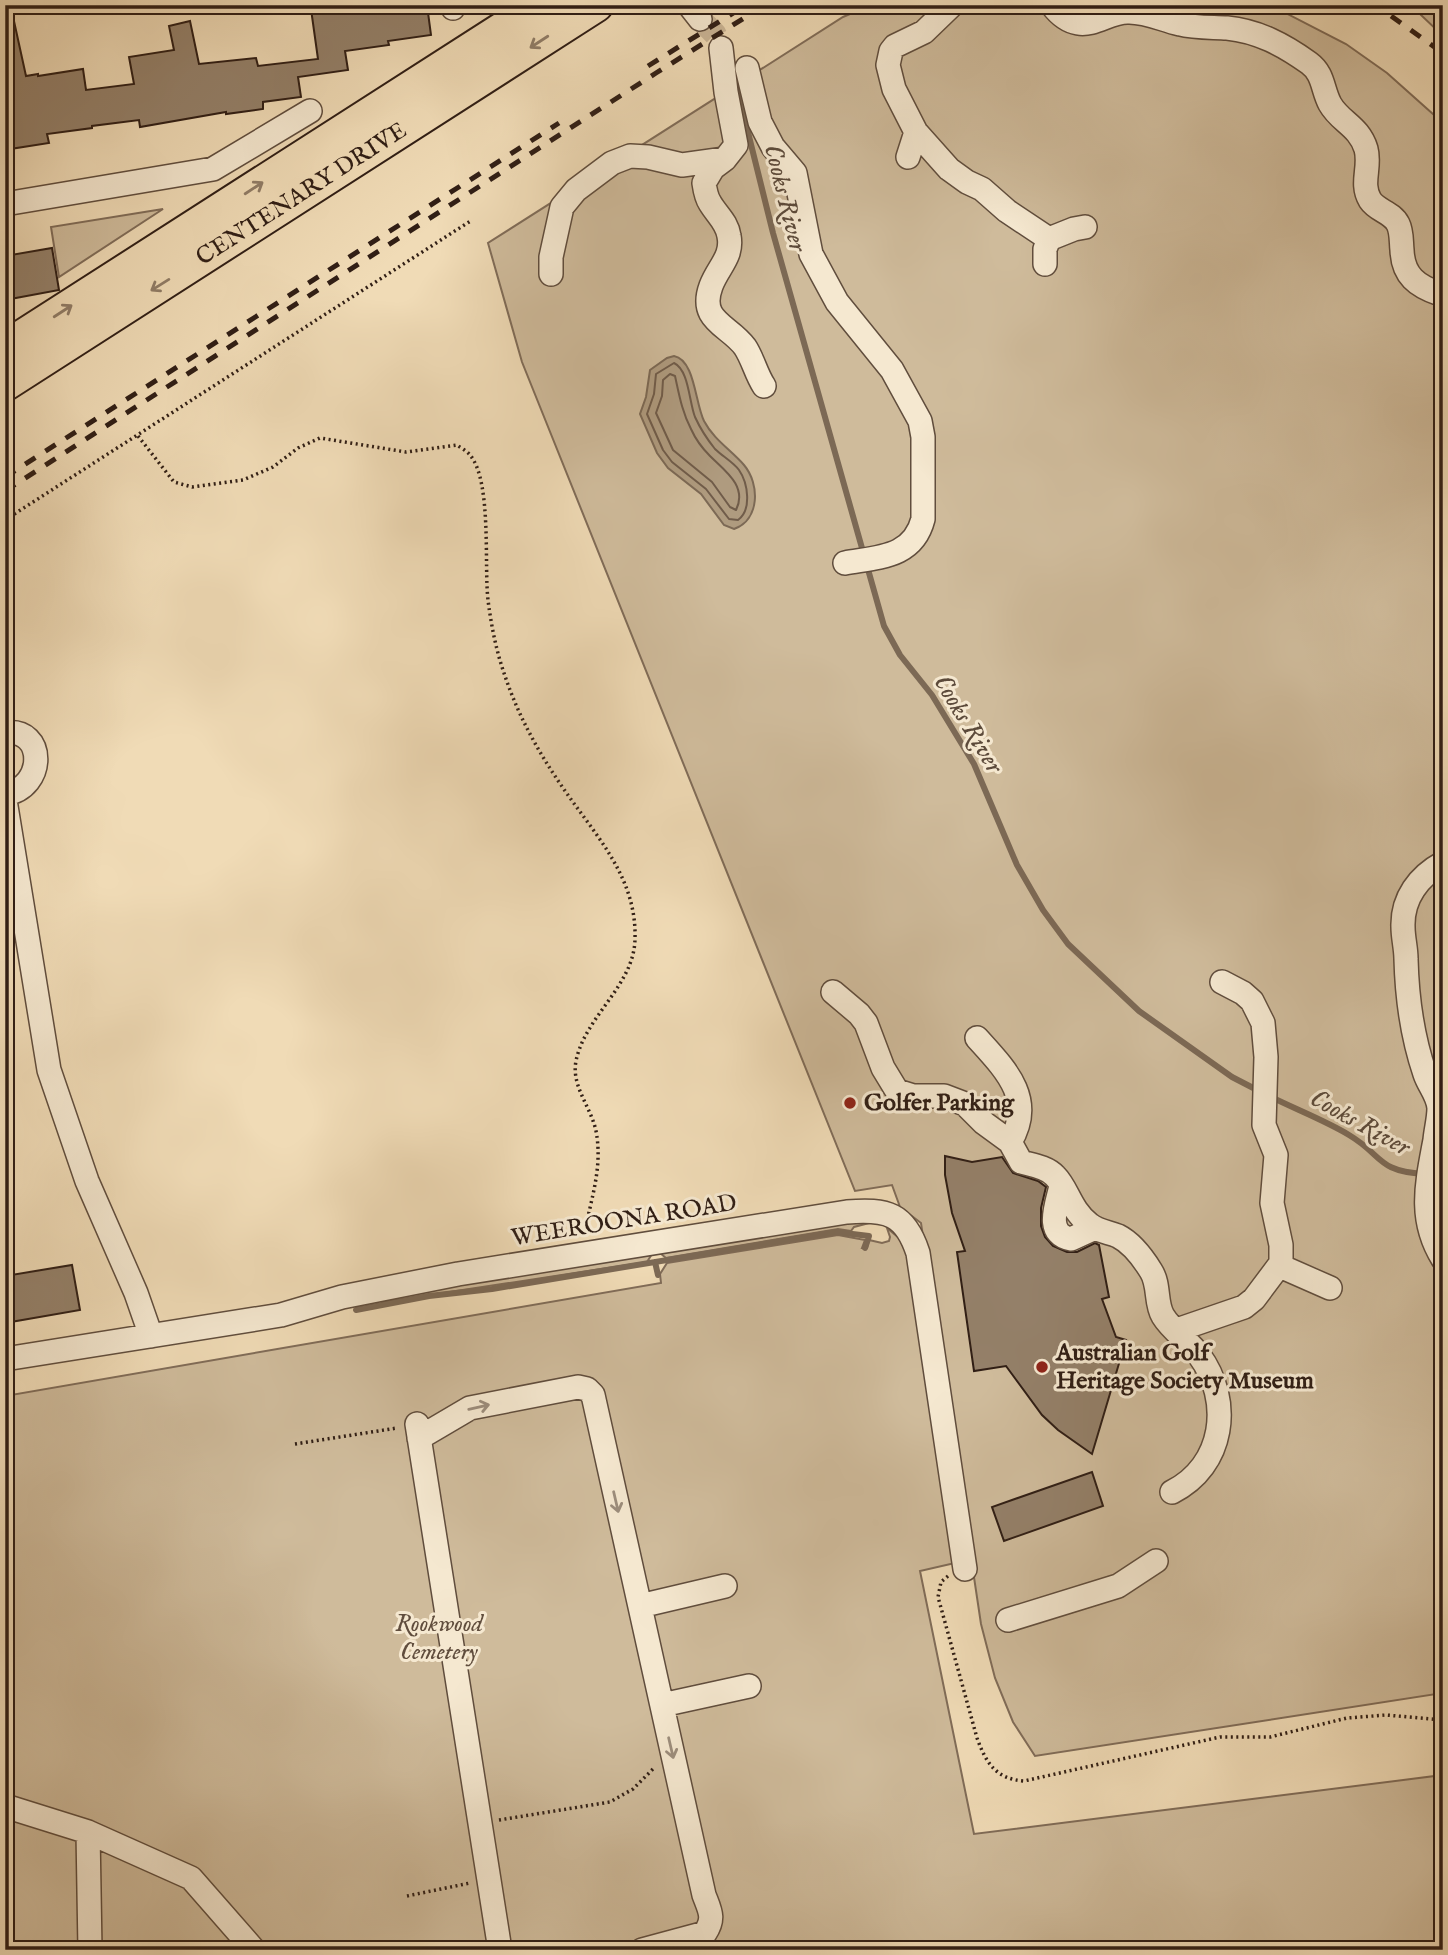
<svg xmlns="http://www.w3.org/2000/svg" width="1448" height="1955" font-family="'IM FELL English',serif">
<rect width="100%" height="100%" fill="#f0dbb6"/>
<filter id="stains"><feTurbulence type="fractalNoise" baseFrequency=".00286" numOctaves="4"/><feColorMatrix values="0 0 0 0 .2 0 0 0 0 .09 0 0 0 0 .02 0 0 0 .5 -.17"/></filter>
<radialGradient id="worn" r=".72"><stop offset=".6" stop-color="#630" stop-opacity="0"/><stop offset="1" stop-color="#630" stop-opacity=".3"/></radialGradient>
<!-- green -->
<path fill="#cfbb9b" stroke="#806c58" stroke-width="2" d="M871 5H1270L1346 44 1387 73 1443 123V1693L1035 1756 1013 1722 995 1678 981 1624 921 1223 900 1207 892 1185 855 1191 522 362 488 243 843 17Z
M1405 5H1443V36L1420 14Z
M163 209 59 277 51 227Z
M839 1222H873L854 1227 851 1231 838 1229 666 1258 660 1253 652 1254 647 1262 384 1302 383 1297Z
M887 1228 899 1238 907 1254 955 1563 920 1571 974 1834 1443 1775V1950H5V1396L661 1283 660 1274 667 1263 838 1235 865 1240 862 1248H867L869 1240 882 1243 889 1241 890 1237Z"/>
<!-- water -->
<path fill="#af9b7f" stroke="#7c6955" stroke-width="2" d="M674 356C695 360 695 403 704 421 714 440 731 450 744 465 760 484 760 520 734 529L724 525 701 494 668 468 657 453 640 414 646 397 650 370 667 358Z"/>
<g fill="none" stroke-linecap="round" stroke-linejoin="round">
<!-- shore -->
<path stroke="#705c4a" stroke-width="2" d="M674 363C689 370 689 402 695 417 700 428 707 439 715 449 722 456 733 462 739 470 748 483 752 510 738 520L729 519 706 489 672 462 663 450 647 414 654 394 656 374Z
M670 374 675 376C679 394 682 412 691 429 695 438 702 448 710 456 724 470 748 486 736 510L730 507 712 482 673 450 656 413 662 396 663 380Z"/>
<!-- stream -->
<path stroke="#7c6955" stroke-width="6" d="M736 84 773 233 884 626 900 655 932 695 974 764 1017 865 1043 910 1068 944 1139 1011 1232 1077 1261 1092
M1271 1097C1295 1109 1326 1121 1349 1135 1383 1155 1376 1171 1424 1174
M655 1262 658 1275
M356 1310 429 1296 492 1289 836 1232 869 1236 865 1248"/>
</g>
<!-- building -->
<path fill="#948069" stroke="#301e15" stroke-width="2" d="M336 5H427L431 35 388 41 389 45 345 51 348 70 298 77 301 97 263 102V109L226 114V112L140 127 139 120 92 126V128L47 134 49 143 10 149 5 118V12H12L26 76 38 74V76L83 69 86 90 134 84 129 57 174 50 169 26 190 21 199 64 256 58 258 66 318 59 311 9Z
M52 248 59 290 5 300V256Z
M945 1156 972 1162 1002 1157 1013 1173 1038 1181 1046 1187 1041 1208V1226L1045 1237 1053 1246 1067 1252H1077L1095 1243 1099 1245 1109 1297 1102 1299 1116 1337 1126 1340 1092 1454 1058 1430 1042 1415 1006 1366 974 1371 957 1252 965 1251 952 1213 945 1175Z
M72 1265 80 1310 5 1323V1276Z
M1092 1472 1103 1506 1004 1541 992 1507Z"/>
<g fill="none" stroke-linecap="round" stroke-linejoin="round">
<!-- minor-tunnel -->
<path stroke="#cab596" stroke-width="23" stroke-dasharray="23 11" stroke-linecap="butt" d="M700 19 715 34 721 48"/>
<!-- minor casing -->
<g stroke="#604d3d" stroke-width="26">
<path id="minor" d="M453 5V8
M689 5 700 19
M952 5 924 32 895 46 891 51 888 65 894 89 916 132 949 169 967 182 982 189 1007 211 1049 239
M1052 5C1058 13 1067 21 1078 23 1095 26 1111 11 1129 12 1148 12 1162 20 1180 24 1195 28 1212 27 1227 28 1258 31 1284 45 1309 63 1324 74 1322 89 1330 104 1340 122 1359 126 1366 149 1371 167 1360 183 1370 200 1377 211 1392 212 1398 224 1402 232 1401 241 1402 250 1403 276 1417 286 1440 294
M721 48 726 92 736 145 725 159 713 168 704 183C705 190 706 197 710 203 717 215 727 222 729 236 733 257 718 267 711 286 698 321 729 325 745 347 753 359 756 374 764 386
M747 68 760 122 773 147 795 173 811 254 837 302 892 370 920 421 923 437V519C913 558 878 557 845 563
M908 157 916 132
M5 204 213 169 310 111
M1045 264V249L1049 239 1074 229 1085 227
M551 274V257L562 207 576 190 612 163 630 156 648 157 682 165 725 159
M5 733C46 727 46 788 5 794
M5 800 49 1070 87 1181 136 1293 151 1336
M1443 863C1419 876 1402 898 1403 927 1403 938 1406 948 1406 959 1407 999 1412 1036 1425 1074 1429 1086 1438 1095 1439 1108 1439 1119 1436 1129 1435 1140 1427 1183 1418 1219 1443 1259
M833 992 859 1014 866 1023 883 1068 897 1091 913 1096H944L965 1104 984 1123 1010 1142 1021 1162C1032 1165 1047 1167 1055 1176 1068 1189 1070 1209 1089 1224 1097 1231 1108 1232 1118 1236 1132 1243 1143 1258 1151 1271 1160 1285 1155 1303 1163 1316 1172 1331 1189 1341 1199 1355 1233 1401 1224 1466 1172 1492
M977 1038C1005 1069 1036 1099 1010 1142
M1061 1186C1057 1204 1044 1234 1071 1239L1095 1228
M1280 1266 1330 1288
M1177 1330 1244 1307 1254 1299 1281 1263V1245L1272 1203 1276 1155 1264 1125 1266 1057 1263 1023 1252 1001 1243 993 1222 982
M5 1359 281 1315 342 1297 458 1274 847 1212C887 1209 905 1213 918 1253L965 1569
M417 1424 500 1950
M419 1438 470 1408 578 1387 587 1389 593 1395 704 1895C710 1911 715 1918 705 1933L642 1950
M640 1606 725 1586
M1008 1620 1118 1586 1156 1561
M662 1705 749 1686
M5 1806 88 1832 191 1878 254 1950
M88 1832 90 1950"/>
</g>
<!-- highway casing -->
<g stroke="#301e15" stroke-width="37">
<g id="highway">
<path d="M5 348 540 5"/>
<path id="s1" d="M5 384 596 5"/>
</g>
</g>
<!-- path -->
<path stroke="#301e15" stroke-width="3.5" stroke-dasharray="2 3.5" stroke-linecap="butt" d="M138 436 174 482 192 487 243 480 273 467 298 448 320 438 406 452 457 445C461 448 467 451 470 455 492 481 484 566 488 600 491 624 496 650 504 673 517 713 537 750 561 785 594 834 637 876 635 939 634 986 585 1016 576 1061 571 1086 591 1107 596 1131 603 1167 591 1199 584 1235
M5 520 472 220
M295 1444 397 1428
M948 1576 941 1582 938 1597 977 1738C986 1763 996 1779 1024 1781L1220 1737H1270L1347 1718 1386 1715 1443 1720
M499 1820 610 1802 633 1789 655 1767
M407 1896 470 1883"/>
<!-- minor -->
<use href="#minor" stroke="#f5e8d0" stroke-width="23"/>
<!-- highway -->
<use href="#highway" stroke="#f0dbb6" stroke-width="33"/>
<!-- rail -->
<path stroke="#301e15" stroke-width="5" stroke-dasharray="12 12" stroke-linecap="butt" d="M1370 5 1384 11 1443 53
M648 66 746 5
M5 477 559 123
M5 491 656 73 765 5"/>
</g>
<!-- one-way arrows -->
<defs><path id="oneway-shaft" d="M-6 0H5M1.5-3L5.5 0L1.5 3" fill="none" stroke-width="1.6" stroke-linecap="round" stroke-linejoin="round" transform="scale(1.75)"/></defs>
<g stroke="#907c66">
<use href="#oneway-shaft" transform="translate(539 42) rotate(147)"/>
<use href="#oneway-shaft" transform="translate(254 188) rotate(-33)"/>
<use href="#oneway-shaft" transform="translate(160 285) rotate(148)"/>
<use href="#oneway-shaft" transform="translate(63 311) rotate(-33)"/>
</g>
<g stroke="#9c8d7c">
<use href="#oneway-shaft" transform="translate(479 1407) rotate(-13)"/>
<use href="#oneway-shaft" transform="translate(616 1502) rotate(77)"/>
<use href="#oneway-shaft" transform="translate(671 1748) rotate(77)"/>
</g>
<!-- markers -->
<g fill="#8f2418" stroke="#f5e8d0" stroke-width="2.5">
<circle cx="850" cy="1103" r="7"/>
<circle cx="1042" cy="1367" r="7"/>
</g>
<g text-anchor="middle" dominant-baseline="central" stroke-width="6" stroke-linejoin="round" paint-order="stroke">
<!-- street labels -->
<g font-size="24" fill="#301e15" stroke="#f5e8d0">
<text stroke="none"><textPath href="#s1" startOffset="352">CENTENARY DRIVE</textPath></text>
<text transform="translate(624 1221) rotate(-9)">WEEROONA ROAD</text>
</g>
<!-- poi labels -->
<g font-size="24" font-weight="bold" fill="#301e15" stroke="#f5e8d0" text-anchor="start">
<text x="864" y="1103">Golfer Parking</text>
<text x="1056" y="1353">Australian Golf<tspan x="1056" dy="28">Heritage Society Museum</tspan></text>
</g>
<!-- park labels -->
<g font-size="24" font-style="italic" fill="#604d3d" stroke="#f5e8d0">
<text x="439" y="1624">Rookwood<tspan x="439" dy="28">Cemetery</tspan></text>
</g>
<!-- water labels -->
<g font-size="26" font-style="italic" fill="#5c4a3a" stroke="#f5e8d0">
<text transform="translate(785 198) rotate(76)">Cooks River</text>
<text transform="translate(968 724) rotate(59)">Cooks River</text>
<text transform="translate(1360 1123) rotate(29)">Cooks River</text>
</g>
</g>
<!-- margin -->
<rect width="1448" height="1955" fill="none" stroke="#f0dbb6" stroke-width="28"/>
<rect x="7" y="7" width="1434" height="1941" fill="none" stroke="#301e15" stroke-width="3.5"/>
<rect x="14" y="14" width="1420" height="1927" fill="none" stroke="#301e15" stroke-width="2"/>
<rect width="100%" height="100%" filter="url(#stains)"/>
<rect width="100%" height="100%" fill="url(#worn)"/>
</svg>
